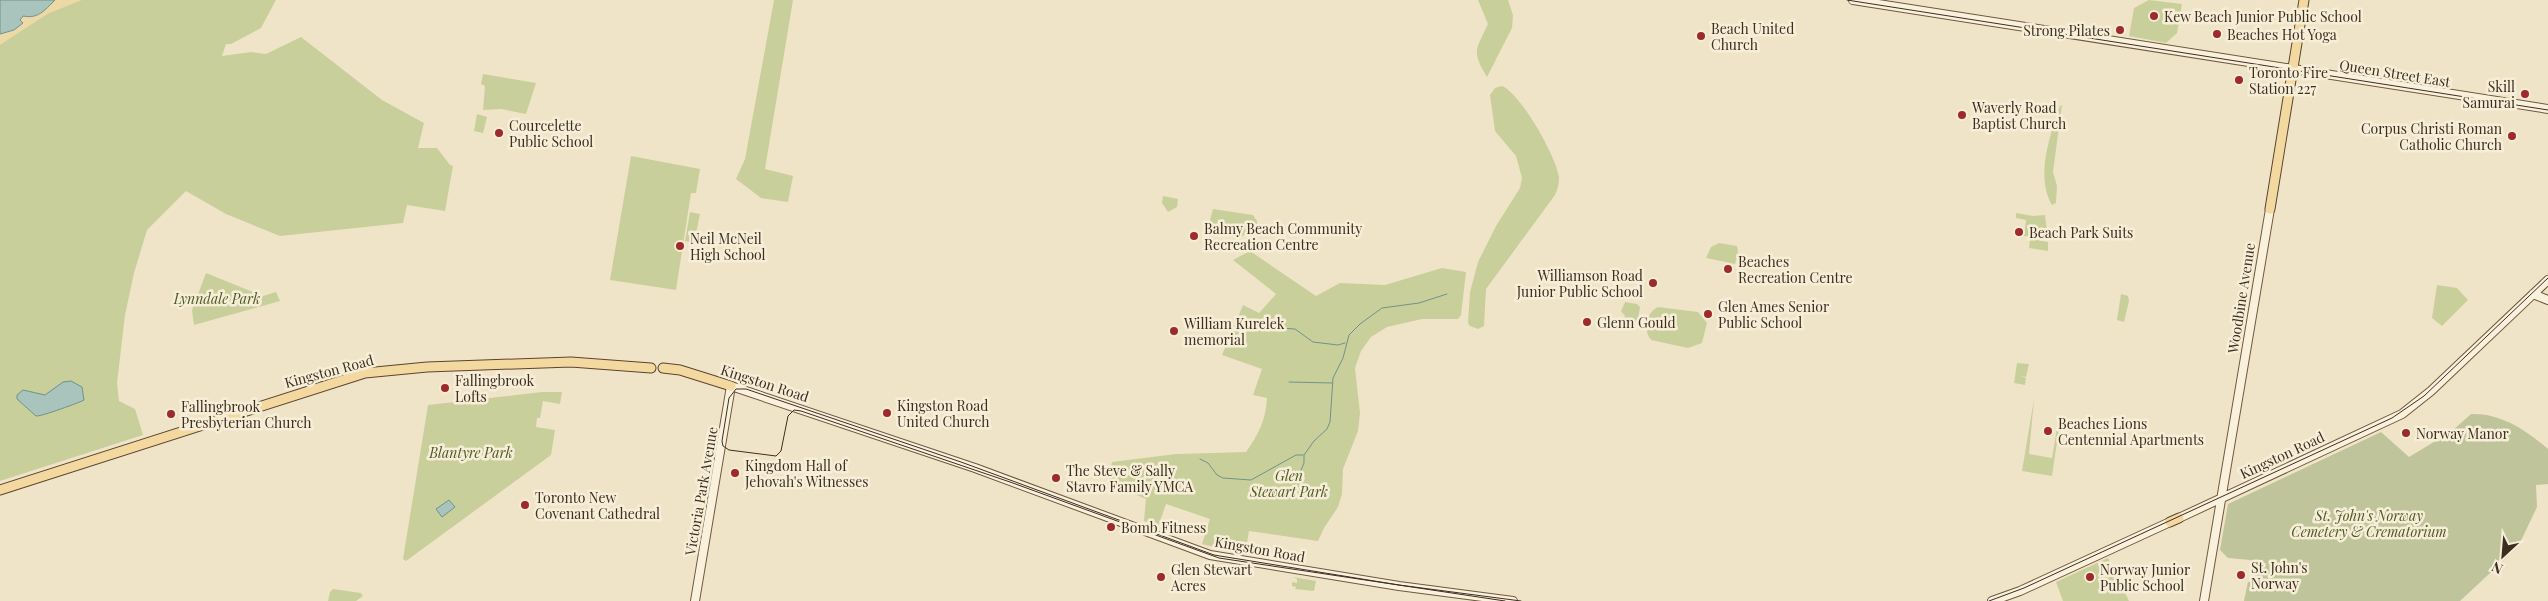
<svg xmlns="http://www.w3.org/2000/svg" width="2548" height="601" font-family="'Playfair Display',serif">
<rect width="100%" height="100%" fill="#f0e4c8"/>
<!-- green -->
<path fill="#c9cf9b" d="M70 0H276L261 28 231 44H226L222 56 251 52 266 54 301 37 382 100 424 123 418 148H437L450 165 453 166 445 211 407 205 403 223 280 236 226 214 186 191 147 230 134 273 125 315 117 383 119 401 135 409 143 435 0 481V43Z
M774 0H793L765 169 793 176 788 202 761 198 736 179 745 159Z
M1478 0H1508L1513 15 1512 28 1487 77C1471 51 1476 50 1488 24Z
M2149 0 2182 4 2177 33 2166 43 2129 36 2134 8Z
M483 74 536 83 526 114 501 109 483 110 485 86 481 84Z
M1502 86C1521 94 1556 156 1559 177 1559 183 1558 189 1555 195L1486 289 1484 326 1478 329 1470 326 1468 323 1470 292 1478 262 1496 226 1520 188 1522 178 1516 156 1495 131 1490 95 1495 88Z
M2062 105 2053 172 2057 186 2056 203 2052 205C2035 176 2050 135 2060 106Z
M477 114 487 117 483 133 474 131Z
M631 156 700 169 696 193H691L676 290 610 280Z
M1163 196 1178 199 1177 207 1168 212 1162 203Z
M1213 209 1253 215 1257 221V229L1240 237 1215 232 1208 228Z
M690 212 700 214 694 243 685 241Z
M2016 213 2033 216 2045 215 2048 239 2024 236 2026 220 2016 218Z
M2030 239 2048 242V251L2029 248Z
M1719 243 1737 246 1738 252 1735 264 1706 258 1711 247Z
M1250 251 1316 296 1340 283 1385 285 1442 268 1466 272 1461 315 1458 319H1422L1387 327 1371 337 1361 351 1355 368 1360 413 1358 431 1343 469 1342 494 1338 507 1324 528 1318 541 1249 531 1245 555 1202 544 1210 519 1166 504 1158 527 1144 521 1146 499 1120 488 1108 485 1112 462 1176 454 1246 452C1258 435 1266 420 1267 398L1253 395 1262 369 1222 355 1243 305 1259 313 1276 294 1233 260Z
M206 273 263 296 276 292 280 301 194 325 192 310Z
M2437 285 2457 288 2468 300 2442 326 2432 318Z
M2121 294 2128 296 2129 301 2124 322 2117 320Z
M1625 302 1637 304 1640 307C1639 316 1636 328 1626 329L1622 325 1625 316 1621 311Z
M1658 307 1698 312 1707 323 1702 343 1688 348 1651 340C1643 331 1646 312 1658 307Z
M2017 363 2029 364 2026 377 2020 376 2026 378 2025 385 2014 383Z
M542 392H562L560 404 543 401 540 418H537L536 427 555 430 551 455 406 561 403 559 428 405Z
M2034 399 2029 454 2052 458 2058 422H2060L2052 476 2022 471Z
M2108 558 2129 601H2063L2056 582Z
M1293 577 1316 581 1314 591 1295 589 1296 587 1292 586V582L1297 583V579Z
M333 589 361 593 363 596 356 601H328L330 592Z"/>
<!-- sand -->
<path fill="#ecd9a5" d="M55 0H82L47 14 0 45V34L14 30 23 23 20 20 23 16 40 14Z"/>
<!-- cemetery -->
<path fill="#bfc49a" d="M2471 414C2501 413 2526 430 2548 449V484L2536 485 2537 507 2518 547 2460 601H2244L2248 582H2253L2259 564 2250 560 2228 558 2220 550 2228 504 2381 432 2409 457 2452 431Z"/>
<!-- water -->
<path fill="#a9c4bc" stroke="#6f938a" d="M0 0H55C44 11 38 19 23 16L20 20 23 23 14 30 0 34Z
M71 381 82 387 84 400C81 402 40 417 36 416L17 399V395L23 390 45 395 63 382Z
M449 500 455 507 442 517 436 509Z"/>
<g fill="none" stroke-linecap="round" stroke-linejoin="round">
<!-- stream -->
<path stroke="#6f938a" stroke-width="1" d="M1265 327 1295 329 1313 342 1338 345 1345 343
M1289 382 1332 383
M1200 459 1208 463 1217 475 1223 478 1251 480 1296 455H1303
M1290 496 1304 463V455L1314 441 1327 429 1330 422 1333 378 1343 358 1349 335 1360 324 1382 308 1419 303 1447 294"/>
<!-- secondary casing -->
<g stroke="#6f573f" stroke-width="10">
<path id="secondary" d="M1853 0 2548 109
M2533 294 2548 300
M2179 518 2402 414 2431 391 2548 280
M695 601 731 386 975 468 1210 555 1399 586 1513 601
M1992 601 2020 591 2170 522
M2204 601 2270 209"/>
</g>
<!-- primary casing -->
<g stroke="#5b4430" stroke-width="11">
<path id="primary" d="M2270 209 2304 0
M663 368 680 370 731 386
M0 490 365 373 427 367 571 362 651 368
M2170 522 2179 518"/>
</g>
<!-- secondary -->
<use href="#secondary" stroke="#faf1dc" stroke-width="8"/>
<!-- primary -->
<use href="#primary" stroke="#f3d9a0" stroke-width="9"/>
<!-- tram -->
<path stroke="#3d2e20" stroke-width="1" d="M1847 0 2548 110
M1505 601 1219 558 1010 482 801 411 794 410 788 416 781 451 776 456 729 450 723 446 722 441 729 398 736 389H746L961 462 1214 555 1399 585 1521 601
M1989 601 2024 588 2392 418 2424 396 2548 278"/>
</g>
<!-- markers -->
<g fill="#9e2a2b" stroke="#f7eed8" stroke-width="2">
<circle cx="2154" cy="16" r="5"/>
<circle cx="2120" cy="30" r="5"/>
<circle cx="2217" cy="34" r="5"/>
<circle cx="1701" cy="36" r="5"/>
<circle cx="2239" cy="80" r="5"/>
<circle cx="2525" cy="94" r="5"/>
<circle cx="1962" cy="115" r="5"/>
<circle cx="499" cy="133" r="5"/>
<circle cx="2512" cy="136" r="5"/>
<circle cx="2019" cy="232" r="5"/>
<circle cx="1194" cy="236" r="5"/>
<circle cx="680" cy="246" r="5"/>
<circle cx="1728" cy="269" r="5"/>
<circle cx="1653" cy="283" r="5"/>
<circle cx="1708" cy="314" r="5"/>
<circle cx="1587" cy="322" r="5"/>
<circle cx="1174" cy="331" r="5"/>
<circle cx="445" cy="388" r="5"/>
<circle cx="887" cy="413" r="5"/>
<circle cx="171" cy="414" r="5"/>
<circle cx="2048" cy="431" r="5"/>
<circle cx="2406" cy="433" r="5"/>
<circle cx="735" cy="473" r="5"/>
<circle cx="1056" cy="478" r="5"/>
<circle cx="525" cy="505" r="5"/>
<circle cx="1111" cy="527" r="5"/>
<circle cx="2241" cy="575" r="5"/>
<circle cx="1161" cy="577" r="5"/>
<circle cx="2090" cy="577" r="5"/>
</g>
<g text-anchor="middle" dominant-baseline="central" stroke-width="5" stroke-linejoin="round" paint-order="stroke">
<!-- poi labels -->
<g font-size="14" fill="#3d2e20" stroke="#f7eed8" text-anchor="start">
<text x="2164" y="16">Kew Beach Junior Public School</text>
<text x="1711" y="28">Beach United<tspan x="1711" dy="16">Church</tspan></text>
<text x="2110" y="30" text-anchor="end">Strong Pilates</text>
<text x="2227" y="34">Beaches Hot Yoga</text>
<text x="2249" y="72">Toronto Fire<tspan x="2249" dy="16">Station 227</tspan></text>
<text x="2515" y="86" text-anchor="end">Skill<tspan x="2515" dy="16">Samurai</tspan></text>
<text x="1972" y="107">Waverly Road<tspan x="1972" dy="16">Baptist Church</tspan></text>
<text x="509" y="125">Courcelette<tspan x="509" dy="16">Public School</tspan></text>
<text x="2502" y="128" text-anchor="end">Corpus Christi Roman<tspan x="2502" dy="16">Catholic Church</tspan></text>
<text x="1204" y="228">Balmy Beach Community<tspan x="1204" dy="16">Recreation Centre</tspan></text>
<text x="2029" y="232">Beach Park Suits</text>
<text x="690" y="238">Neil McNeil<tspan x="690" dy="16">High School</tspan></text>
<text x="1738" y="261">Beaches<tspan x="1738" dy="16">Recreation Centre</tspan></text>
<text x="1643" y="275" text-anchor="end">Williamson Road<tspan x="1643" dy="16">Junior Public School</tspan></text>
<text x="1718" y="306">Glen Ames Senior<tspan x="1718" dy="16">Public School</tspan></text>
<text x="1597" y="322">Glenn Gould</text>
<text x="1184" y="323">William Kurelek<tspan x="1184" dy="16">memorial</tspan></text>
<text x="455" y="380">Fallingbrook<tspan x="455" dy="16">Lofts</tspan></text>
<text x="897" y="405">Kingston Road<tspan x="897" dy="16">United Church</tspan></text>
<text x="181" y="406">Fallingbrook<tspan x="181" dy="16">Presbyterian Church</tspan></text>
<text x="2058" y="423">Beaches Lions<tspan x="2058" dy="16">Centennial Apartments</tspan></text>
<text x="2416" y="433">Norway Manor</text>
<text x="745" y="465">Kingdom Hall of<tspan x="745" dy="16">Jehovah's Witnesses</tspan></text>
<text x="1066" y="470">The Steve &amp; Sally<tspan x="1066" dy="16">Stavro Family YMCA</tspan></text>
<text x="535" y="497">Toronto New<tspan x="535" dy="16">Covenant Cathedral</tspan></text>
<text x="1121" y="527">Bomb Fitness</text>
<text x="2251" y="567">St. John's<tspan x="2251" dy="16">Norway</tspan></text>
<text x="1171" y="569">Glen Stewart<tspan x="1171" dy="16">Acres</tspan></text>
<text x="2100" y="569">Norway Junior<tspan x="2100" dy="16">Public School</tspan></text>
</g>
<!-- street labels -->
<g font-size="14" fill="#3d2e20" stroke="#f7eed8">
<text transform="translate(2395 73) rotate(9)">Queen Street East</text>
<text transform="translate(2241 298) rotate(-81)">Woodbine Avenue</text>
<text transform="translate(329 371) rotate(-15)">Kingston Road</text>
<text transform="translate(765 383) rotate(18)">Kingston Road</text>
<text transform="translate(2282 455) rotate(-25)">Kingston Road</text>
<text transform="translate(701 491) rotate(-80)">Victoria Park Avenue</text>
<text transform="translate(1260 549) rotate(10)">Kingston Road</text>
</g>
<!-- park labels -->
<g font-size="14" font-style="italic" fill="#4d5a26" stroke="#f7eed8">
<text x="217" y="298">Lynndale Park</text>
<text x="471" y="452">Blantyre Park</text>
<text x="1289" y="475">Glen<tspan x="1289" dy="16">Stewart Park</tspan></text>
<text x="2369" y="515">St. John's Norway<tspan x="2369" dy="16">Cemetery &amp; Crematorium</tspan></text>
</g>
</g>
<!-- north arrow -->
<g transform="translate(2503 556) rotate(206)" stroke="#f7eed8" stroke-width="4" paint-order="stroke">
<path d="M0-4L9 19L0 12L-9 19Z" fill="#3d2e20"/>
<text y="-8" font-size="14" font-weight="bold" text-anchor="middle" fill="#3d2e20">N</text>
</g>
</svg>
